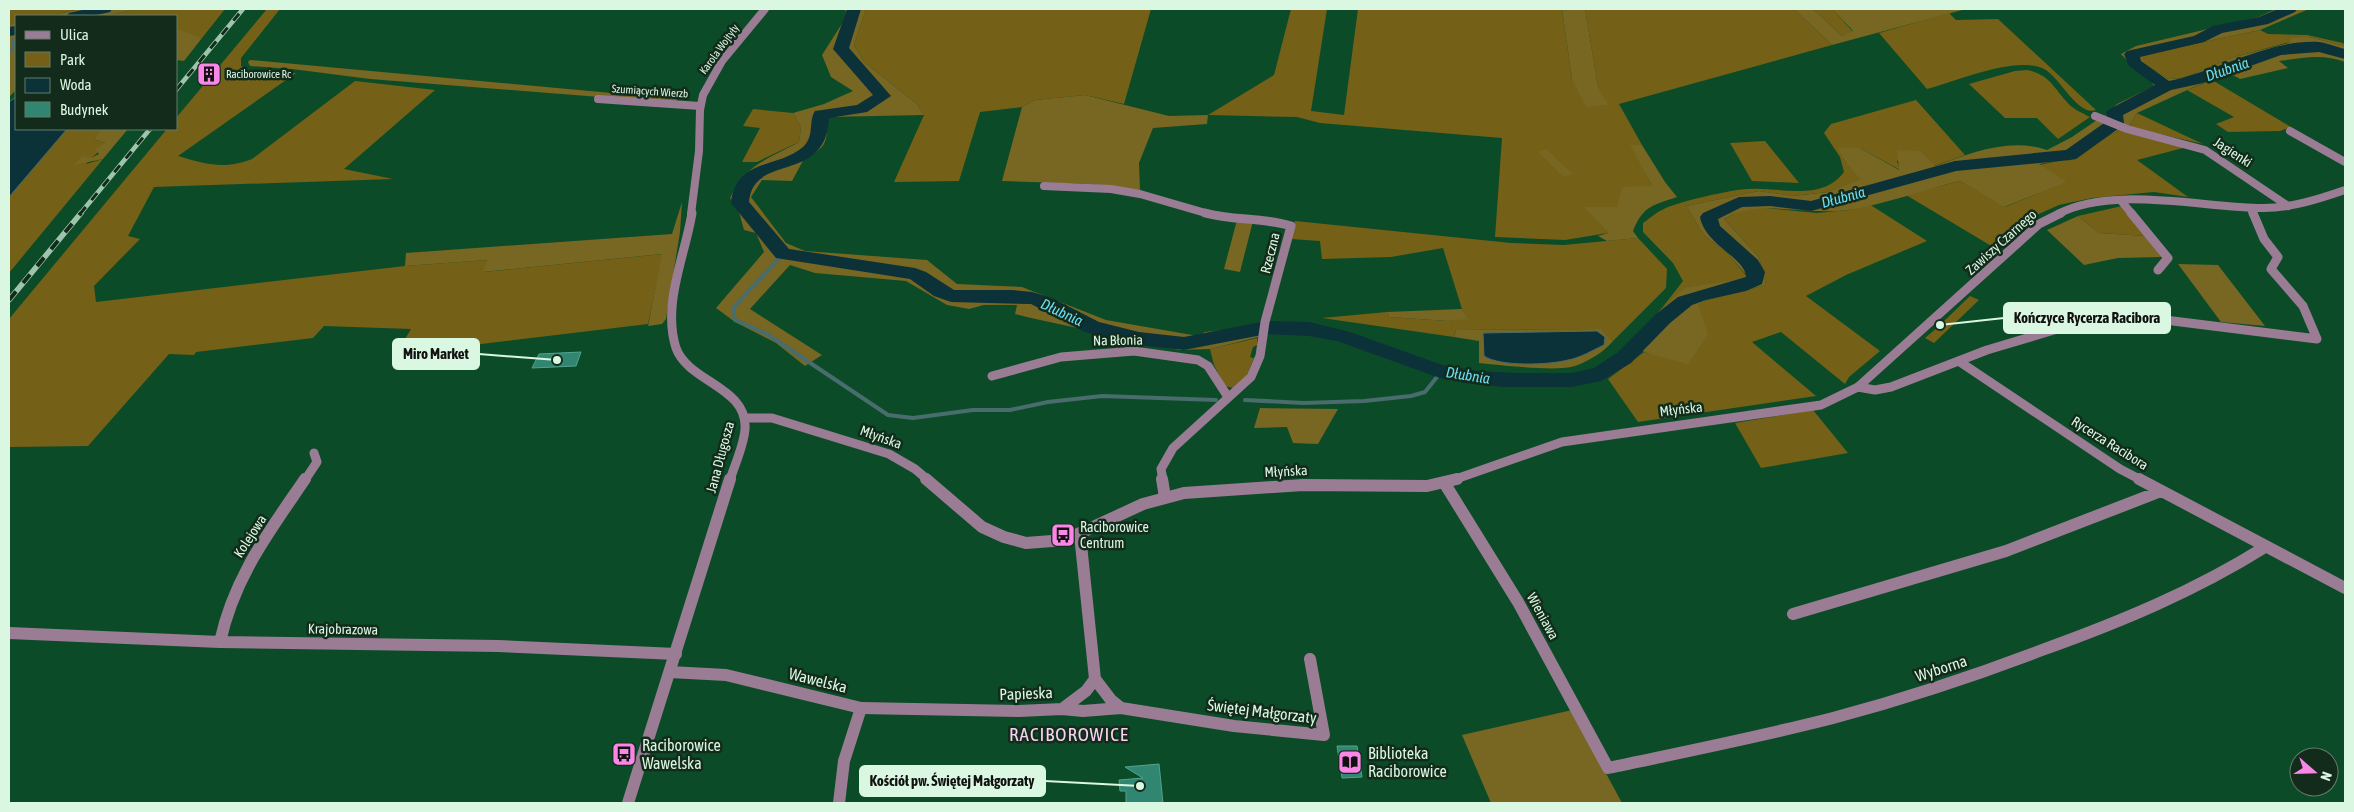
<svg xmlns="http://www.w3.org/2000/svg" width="2354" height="812" font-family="'Asap Condensed',sans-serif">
<rect width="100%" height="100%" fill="#0c4b28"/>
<!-- green -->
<path fill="#746117" d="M9 9H79L50 16H16V22L9 25Z
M137 9H225L202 38 176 31V16H106Z
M267 9H280L241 58V66L248 70 296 73 178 156C205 164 224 170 252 159L355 81 435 90 344 169 393 179 154 187 128 236 140 239 94 286 96 302 405 266 487 260 484 272 663 254 648 324 457 347 398 351 411 329 324 326 313 338 196 352 194 355 169 354 88 446 9 447V319L167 129H176V118Z
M866 9H1151L1124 104 1085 95 1035 100 1022 107 980 112 959 181 894 182 924 115 917 104 864 62 854 45Z
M1291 9H1327L1311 111 1344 115 1358 9H1562L1572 79 1607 105 1598 86 1585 9H1794L1832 45 1619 104 1642 145H1631L1652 186 1617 207H1585L1608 233 1565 240 1495 237 1502 138 1320 123 1297 117 1208 115 1274 75Z
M1813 9H1835V12L1853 32 1842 36Z
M1949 13 1956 20 1998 19 2096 110C2078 117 2059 76 2044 69 2017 55 1956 81 1927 89L1879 33Z
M2260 30 2268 34 2307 35 2343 43 2345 46 2309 37 2234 57 2183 78 2169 79 2146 65 2141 58 2147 54Z
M2027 70C2048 74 2053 86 2066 101 2071 108 2082 113 2090 117L2058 139 2037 118H2005L1969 84 2015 71Z
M2212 80 2291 127 2280 131 2228 132 2216 124 2234 117 2187 90Z
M1916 100 1965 155 1934 166 1921 151 1897 161 1900 170 1860 148H1839L1844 160 1861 179 1828 192 1793 196 1759 191 1686 206 1703 234 1727 253 1749 279 1687 287 1662 308 1683 281 1673 263 1643 232V223C1649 219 1655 213 1662 210 1675 202 1731 190 1747 189 1779 186 1821 203 1844 172L1840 157 1824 133 1831 124Z
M753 109 793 113 801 127 799 142 757 162H742L760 128 743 126Z
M2137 113 2203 144 2129 127Z
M67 129H103L94 139 105 143C99 154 93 155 86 164L103 159 9 273V197Z
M2121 129 2187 147 2137 160 2188 197 2154 192 2092 198 2059 205 2032 217 1998 250 1906 195 1960 181 2005 207 2066 182 2039 165 2068 159Z
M1765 141 1799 183 1752 181 1730 143Z
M1869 204 1927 241 1846 275 1806 296 1880 351 1849 377 1845 384 1781 332 1752 342 1816 396 1638 422 1608 379 1644 352 1649 354 1697 305 1710 299 1766 285 1759 257 1724 219 1741 210 1764 208 1817 213 1849 210Z
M2122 206 2146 236 2099 233 2078 216Z
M1295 221 1511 243 1564 245 1638 238 1667 269 1666 288 1613 341 1599 329 1456 330 1454 337 1322 318 1387 312 1389 317 1448 321 1467 318 1462 309 1443 248 1391 257 1322 259 1320 241 1291 239Z
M1970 296 1979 300 1934 343 1925 338 1938 327 1941 328 1945 325 1942 323Z
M1257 338V345L1253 347 1250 357 1254 358 1247 375 1233 388 1225 386 1214 365 1210 349Z
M1813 410 1848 453 1761 468 1735 423Z"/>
<!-- forest -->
<path fill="#786623" d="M79 9H137L106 16H50Z
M843 9H866L854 45 864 62 917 104 924 115 828 117C826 140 829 148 805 157L792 181 762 180 751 197 786 243 805 251 927 260 957 284 1022 287 1106 320 1198 336 1205 332 1260 326 1258 337 1210 349 1179 350 1031 318 1015 314 1017 305H984L969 309 947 305 906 281 815 273 790 265 750 309 822 355 805 366 776 343 735 322 716 308 764 252 756 233 744 230 739 212 730 198C747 163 767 160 799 142L801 127 793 113 824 104 853 91 831 77 822 55 843 22 846 11Z
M1562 9H1585L1598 86 1608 105 1586 107 1572 79Z
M1794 9H1813L1842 36 1853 31 1835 12V9H1966L1832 45Z
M2276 9H2309L2260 30 2147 54 2142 58 2146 65 2169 79 2183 78 2234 57 2289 43 2291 38 2309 37 2345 46V62C2323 53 2302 58 2279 61L2288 68 2240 79 2229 73 2196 86 2137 113 2129 127 2105 116 2117 104 2154 86C2147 72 2131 66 2121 54L2136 46 2258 17Z
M16 22V90L9 97V25Z
M179 30 202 38 184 61 176 60V31Z
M250 60 677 99 675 103 370 79 292 69 250 66 248 62Z
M1085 95 1169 116 1208 115 1207 124 1153 128 1139 163 1140 191 1090 184 1002 181 1022 107 1035 100Z
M2097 120 2121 129 2068 159 2039 164 2067 182 2004 207 1960 181C1923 190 1886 204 1848 210 1808 216 1758 198 1724 219L1759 257 1766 285 1710 299 1698 305 1708 334 1688 364 1649 354 1629 345 1662 308 1686 287 1749 278 1727 253 1703 234 1686 206 1759 191 1793 196 1828 192 1860 179 1844 160 1838 148H1860L1899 170 1897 150 1921 151 1935 166C1971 153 2009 137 2047 150L2072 137Z
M128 129 103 159 74 165 82 156 91 158 99 154 95 149 105 143 94 139 101 130Z
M1630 145H1642L1665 182 1677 197C1653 205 1643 206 1633 231L1638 238 1607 241 1598 236 1608 233 1584 207H1617L1622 187 1652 186Z
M1546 149 1573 174 1564 177 1538 152Z
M682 202 680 232 666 319 662 324 648 326 662 254 483 272 487 260 405 266 406 253 672 234Z
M2078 216 2099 233 2146 236 2162 257 2118 258 2084 265 2047 230Z
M1237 220 1253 221 1240 272 1224 269Z
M2178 264 2218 265 2265 326 2221 322Z
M1462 309 1468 319 1448 321 1389 317 1387 312Z
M1600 329 1613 341C1604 352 1589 361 1575 366 1558 372 1500 365 1479 363V341L1454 337 1456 330Z
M1260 408 1338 409 1318 444 1293 443 1287 427 1254 428Z
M1572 710 1622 803H1491L1462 735Z"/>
<!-- water -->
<path fill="#0b3139" stroke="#496c6c" d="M16 97V129H67L9 197V102Z
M1597 331 1605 337 1604 345C1593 350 1580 358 1568 360 1549 365 1500 367 1484 356L1483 333Z"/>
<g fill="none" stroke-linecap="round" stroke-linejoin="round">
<!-- stream-far1 -->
<path stroke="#496c6c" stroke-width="3" d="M16 30V34
M9 52 13 49 14 39"/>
<!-- stream -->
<path stroke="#496c6c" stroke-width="4" d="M783 254 733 308 735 320 767 334 888 415 913 418 973 410H1010L1048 402 1102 396 1216 400
M1245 400 1304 403 1364 401 1411 396 1425 392 1441 372"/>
<!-- river -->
<path fill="#0b3139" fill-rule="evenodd" d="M87 9H112L110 12 92 16H67L69 13Z
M847 9H861L849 48 891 96 867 112 829 118C826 185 753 152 749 202L789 249 915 268 926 272 954 290H1012L1032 292 1052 298 1099 322 1139 332 1184 337 1267 321 1309 322 1350 332 1442 365 1478 371 1516 373H1572L1594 368 1617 353 1656 314 1678 297 1746 277C1746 258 1705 245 1700 217L1703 213 1739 197 1770 196 1811 201 1955 161 2066 150 2107 121 2106 113 2108 110 2155 85 2129 66 2124 54 2127 51 2194 36 2213 26 2259 17 2278 9H2297L2295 12 2268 24 2222 33 2204 42 2140 57 2141 61 2169 81C2217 71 2270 39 2319 42 2327 43 2337 47 2345 49V59L2319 52 2281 55 2203 83 2171 90 2123 115 2124 123 2122 126 2076 159 2070 160 1956 171 1811 211 1770 206 1742 207 1718 219 1720 226 1758 260 1765 272 1762 284 1746 291 1706 300 1692 305 1670 323 1631 363 1601 381 1572 387H1503L1465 383 1440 378 1337 341 1309 336 1267 334 1184 350 1139 345 1085 332 1031 304 951 302 934 296 910 279 776 258 731 203C736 158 777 169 803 147 815 136 808 122 815 111L857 105 873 95 833 49Z
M16 26V35L9 36V27Z"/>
</g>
<!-- building -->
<path fill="#318671" stroke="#54a38e" d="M581 352 576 366 532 368 539 354Z
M1337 746H1357L1362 777 1342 778Z
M1159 764 1163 803H1126V791H1120L1119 780 1143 778 1125 767Z"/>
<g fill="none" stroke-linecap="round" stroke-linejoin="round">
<!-- minor-far2 -->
<path stroke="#9a7d94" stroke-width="8" d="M598 99 700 106
M2095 116 2127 129 2205 150 2288 206
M2290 131 2345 162
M1044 186 1111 189 1140 194 1209 214
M2122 202 2132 214
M2251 208 2253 214"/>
<!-- minor-far1 -->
<path stroke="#9a7d94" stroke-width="9" d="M2131 213 2168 258 2158 270
M1960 362 2120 469 2141 480
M992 376 1061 357 1134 351 1198 360 1208 366 1228 397
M1858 387 1875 390 1891 387 1987 350 2091 319 2141 317 2317 339 2303 306 2271 269 2278 257 2264 239 2253 213
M305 480 317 462 314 453
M1163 480 1161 469 1173 448 1251 377 1260 356 1265 322 1291 226C1263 217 1233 221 1205 213"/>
<!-- minor -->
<path stroke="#9a7d94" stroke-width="12" d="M1162 479 1165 497
M2139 479 2345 588
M1445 484 1518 602 1608 768C1683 752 1759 737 1833 718 1904 699 1974 676 2042 650 2120 622 2195 591 2265 547
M1793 614 2006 551 2161 491
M9 633 220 642 498 646 676 654
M220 642C234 577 269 532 305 479
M1095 679 1111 700 1121 708 1234 726 1324 735 1310 659
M861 708 1019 711 1062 709 1086 691 1095 679 1080 535
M1062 709 1083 711 1121 708"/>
<!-- tertiary-far2 -->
<path stroke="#9a7d94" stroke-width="8" d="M691 214 699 151 700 110 703 95 722 61 765 9
M2058 214C2112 185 2204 208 2263 208 2291 208 2319 199 2345 190"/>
<!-- tertiary-far1 -->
<path stroke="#9a7d94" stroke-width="9" d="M692 213C685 256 662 304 676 348 688 382 748 387 745 429 744 445 735 464 730 480
M745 418H772L889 454 915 469 928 480
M1453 480 1562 442 1821 405 1858 387 2039 224 2061 213"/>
<!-- tertiary -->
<path stroke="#9a7d94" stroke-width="12" d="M926 479 982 527 1004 537 1026 543 1065 540 1143 504 1184 493 1303 485 1427 486 1457 479
M670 672 726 675 861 708 844 761 839 803
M628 803 730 479"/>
<!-- rail-far1 casing -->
<g stroke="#9ec5ac" stroke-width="4.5">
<path id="rail-far1" d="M176 90 243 9
M80 214 150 129"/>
</g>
<!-- rail casing -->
<g stroke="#9ec5ac" stroke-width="5.5">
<path id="rail" d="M9 300 81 213"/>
</g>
<!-- rail-far1 -->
<use href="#rail-far1" stroke="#132b1b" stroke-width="3" stroke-dasharray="9" stroke-linecap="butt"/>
<!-- rail -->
<use href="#rail" stroke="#132b1b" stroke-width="4" stroke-dasharray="11" stroke-linecap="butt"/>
</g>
<!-- icons -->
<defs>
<g id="building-square" transform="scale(1.25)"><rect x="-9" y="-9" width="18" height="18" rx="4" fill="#fa87e7" stroke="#132b1b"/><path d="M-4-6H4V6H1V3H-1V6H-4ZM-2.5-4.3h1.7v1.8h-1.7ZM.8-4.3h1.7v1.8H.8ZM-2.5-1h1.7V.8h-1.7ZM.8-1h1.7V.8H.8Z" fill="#111"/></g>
<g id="bus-square" transform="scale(1.25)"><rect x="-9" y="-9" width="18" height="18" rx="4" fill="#fa87e7" stroke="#132b1b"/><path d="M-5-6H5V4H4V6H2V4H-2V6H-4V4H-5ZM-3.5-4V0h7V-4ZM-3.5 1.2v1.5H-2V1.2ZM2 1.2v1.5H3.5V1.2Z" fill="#111"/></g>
<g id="library-square" transform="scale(1.25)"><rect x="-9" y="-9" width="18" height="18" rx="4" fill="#fa87e7" stroke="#132b1b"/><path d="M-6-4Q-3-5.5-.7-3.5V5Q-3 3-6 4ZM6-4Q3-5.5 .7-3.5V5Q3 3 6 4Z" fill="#111"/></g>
</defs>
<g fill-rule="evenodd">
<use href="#building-square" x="209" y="74"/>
<use href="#bus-square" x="1063" y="535"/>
<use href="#bus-square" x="624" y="754"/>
<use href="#library-square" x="1350" y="762"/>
</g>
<g text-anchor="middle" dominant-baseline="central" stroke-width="5" stroke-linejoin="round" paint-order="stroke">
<!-- far-street labels -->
<g font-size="11" fill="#daf7e2" stroke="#132b1b">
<text transform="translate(719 49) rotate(-54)">Karola Wojtyły</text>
<text transform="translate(650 91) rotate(4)">Szumiących Wierzb</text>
</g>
<!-- far-poi labels -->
<g font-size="11" fill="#daf7e2" stroke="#132b1b" text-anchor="start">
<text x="226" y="74">Raciborowice Rc</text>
</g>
<!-- street labels -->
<g font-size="14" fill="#daf7e2" stroke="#132b1b">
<text transform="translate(2233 152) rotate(33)">Jagienki</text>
<text transform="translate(2001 242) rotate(-42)">Zawiszy Czarnego</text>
<text transform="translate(1270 253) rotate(-76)">Rzeczna</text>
<text transform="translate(1118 340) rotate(-1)">Na Błonia</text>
<text transform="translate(1681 409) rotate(-7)">Młyńska</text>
<text transform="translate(881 437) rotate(20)">Młyńska</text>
<text transform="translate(2110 443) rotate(32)">Rycerza Racibora</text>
<text transform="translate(720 457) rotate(-75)">Jana Długosza</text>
<text transform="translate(1286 471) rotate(-3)">Młyńska</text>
<text transform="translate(250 536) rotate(-57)">Kolejowa</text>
<text transform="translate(1543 616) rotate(61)">Wieniawa</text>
<text transform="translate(343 629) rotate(1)">Krajobrazowa</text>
</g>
<!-- poi labels -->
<g font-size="14" fill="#daf7e2" stroke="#132b1b" text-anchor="start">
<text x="1080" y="527">Raciborowice<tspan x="1080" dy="16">Centrum</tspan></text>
</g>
<!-- water labels -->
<g font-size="15" font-style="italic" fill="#69dff8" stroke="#132b1b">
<text transform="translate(2227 69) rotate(-19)">Dłubnia</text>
<text transform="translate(1843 197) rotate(-15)">Dłubnia</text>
<text transform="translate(1062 312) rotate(25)">Dłubnia</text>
<text transform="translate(1468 375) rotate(9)">Dłubnia</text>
</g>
<!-- near-street labels -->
<g font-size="16" fill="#daf7e2" stroke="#132b1b">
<text transform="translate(1941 668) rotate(-18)">Wyborna</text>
<text transform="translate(818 680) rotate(14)">Wawelska</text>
<text transform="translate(1026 693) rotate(-2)">Papieska</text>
<text transform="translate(1262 711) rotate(7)">Świętej Małgorzaty</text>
</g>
<!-- near-poi labels -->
<g font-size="16" fill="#daf7e2" stroke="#132b1b" text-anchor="start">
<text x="642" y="745">Raciborowice<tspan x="642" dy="18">Wawelska</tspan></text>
<text x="1368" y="753">Biblioteka<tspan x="1368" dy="18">Raciborowice</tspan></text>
</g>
<!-- near-quarter labels -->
<g font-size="19" letter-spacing="1" fill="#fbd3f2" stroke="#132b1b">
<text x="1069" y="734">RACIBOROWICE</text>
</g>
</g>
<!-- callouts -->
<path fill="none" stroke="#daf7e2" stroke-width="2" d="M1940 325L2004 318M557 360L479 354M1140 786L1045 781"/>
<g fill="#daf7e2" stroke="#132b1b" stroke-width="2">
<circle cx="1940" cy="325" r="5"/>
<circle cx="557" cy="360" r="5"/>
<circle cx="1140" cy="786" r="5"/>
</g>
<g fill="#daf7e2" stroke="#daf7e2" stroke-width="2">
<rect x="2004" y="303" width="166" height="30" rx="5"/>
<rect x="393" y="339" width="86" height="30" rx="5"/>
<rect x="860" y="766" width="185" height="30" rx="5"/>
</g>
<g font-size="15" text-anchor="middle" font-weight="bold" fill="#111">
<text x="2087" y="323">Kończyce Rycerza Racibora</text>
<text x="436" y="359">Miro Market</text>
<text x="952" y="786">Kościół pw. Świętej Małgorzaty</text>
</g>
<!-- border -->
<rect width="2354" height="812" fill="none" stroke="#daf7e2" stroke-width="20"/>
<!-- legend -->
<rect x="15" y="15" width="162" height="115" fill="#132b1b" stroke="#637d6b"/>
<rect x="25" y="31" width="25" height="8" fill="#9a7d94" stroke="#637d6b"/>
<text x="60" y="40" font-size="15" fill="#daf7e2">Ulica</text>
<rect x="25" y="52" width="25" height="15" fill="#746117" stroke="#637d6b"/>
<text x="60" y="65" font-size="15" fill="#daf7e2">Park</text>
<rect x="25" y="78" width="25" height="15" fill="#0b3139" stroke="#637d6b"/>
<text x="60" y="90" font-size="15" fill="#daf7e2">Woda</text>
<rect x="25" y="102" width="25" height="15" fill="#318671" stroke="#637d6b"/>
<text x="60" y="115" font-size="15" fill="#daf7e2">Budynek</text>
<!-- north arrow -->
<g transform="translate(2314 772) rotate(110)"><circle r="24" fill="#132b1b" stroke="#637d6b"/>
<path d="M0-4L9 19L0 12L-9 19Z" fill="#fa87e7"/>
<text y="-8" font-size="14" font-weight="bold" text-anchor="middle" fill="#daf7e2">N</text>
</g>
</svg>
